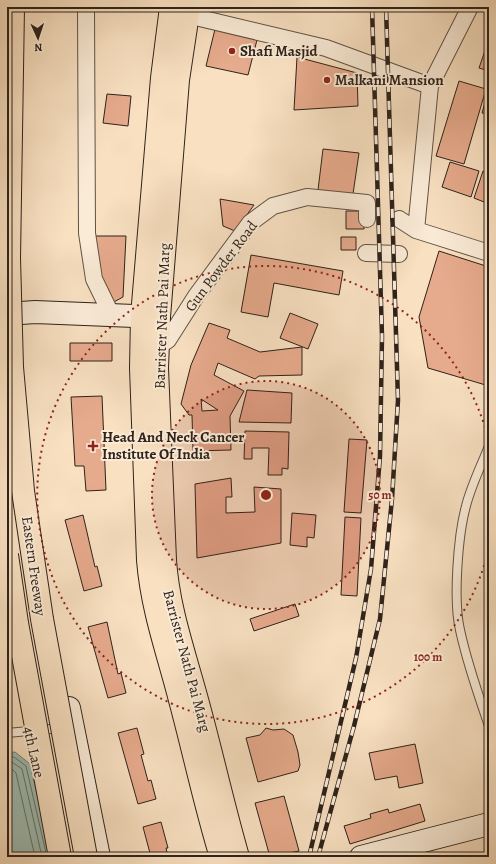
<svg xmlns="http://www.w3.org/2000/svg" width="496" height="864" font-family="Alegreya,serif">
<rect width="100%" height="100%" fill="#f8e0c1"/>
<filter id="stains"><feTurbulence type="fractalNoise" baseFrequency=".005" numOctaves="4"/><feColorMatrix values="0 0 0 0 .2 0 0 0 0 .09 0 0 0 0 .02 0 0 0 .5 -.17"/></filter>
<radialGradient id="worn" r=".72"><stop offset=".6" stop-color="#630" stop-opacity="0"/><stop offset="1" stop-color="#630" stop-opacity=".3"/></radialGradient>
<!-- water -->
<path fill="#9dbdb6" stroke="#717f78" d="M15 752 30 764 51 857H7V753Z"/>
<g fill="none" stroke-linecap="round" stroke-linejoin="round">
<!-- shore -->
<path stroke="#667068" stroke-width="1" d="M7 757H14L26 766 47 857
M7 762H12L22 769 42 857
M7 768H11L16 773 35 857"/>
</g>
<!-- building -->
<path fill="#e6aa8c" stroke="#2e221b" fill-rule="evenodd" d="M216 25 258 36 248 75 206 66Z
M489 39V71L479 68Z
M297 57 357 73 358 106 294 110Z
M459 81 486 89 464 164 436 156Z
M489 88V114L482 113Z
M107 94 131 96 128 126 103 123Z
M323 149 359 153 353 194 318 190Z
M450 162 479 171 471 197 442 187Z
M483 171 489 172V204L474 198Z
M220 199 254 205 235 231 223 226Z
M346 211H364V229H346Z
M91 236H126L123 297 112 303 96 269Z
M341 237H356V250H341Z
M439 251 489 267V386L428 368 419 317Z
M251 255 343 271 339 295 274 283 268 317 241 312Z
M290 313 318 324 308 349 280 338Z
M209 323 230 330 227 338 260 352 302 347V375L259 376 255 379 218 363 214 375 244 391 230 416 231 450 193 451 192 415H189L181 404 191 365ZM201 399 218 410 202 411Z
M70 343H112V361H70Z
M247 390 292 393 291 423 239 422Z
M102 396 106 490 86 491 84 466H75L71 397Z
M245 431 289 432 288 469 282 468V475H268L269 448H252V459H244Z
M349 439 367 440 361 513 344 512Z
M231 478 232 497H226V513L255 512 254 487 281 489V543L197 558 195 484Z
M292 513 316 515 314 538 307 537V547L290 545Z
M83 515 95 567 97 566 102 586 84 591 65 520Z
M345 517 361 518 357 596 341 595Z
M295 604 299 616 254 631 250 619Z
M107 622 118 674 121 673 126 693 108 698 88 627Z
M137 728 144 754 141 755 148 781 151 780 156 799 138 804 118 733Z
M266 728 273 730 284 729 293 735 298 752 300 765 298 771 258 782 246 738 260 735Z
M415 744 423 783 399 788 397 776 375 780 369 753Z
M284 796 299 851 270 857 255 803Z
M420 804 425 821 350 844 344 826 371 818 370 814 388 809 389 813Z
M161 822 168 848H166L168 857H151L143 827Z"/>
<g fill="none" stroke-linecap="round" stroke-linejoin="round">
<!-- lane casing -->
<g stroke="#605244" stroke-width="10">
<path id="lane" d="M489 446C481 466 471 486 466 506 458 535 453 600 460 630 467 663 478 694 489 726
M7 733 62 728"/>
</g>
<!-- street casing -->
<g stroke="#605244" stroke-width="18">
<path id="street" d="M86 7 87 233 94 279 111 314
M187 15 326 48 430 86
M399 219 416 230 489 253
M416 230 430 86 470 7
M366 253 399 254
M151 348 158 347 168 340 196 296 250 223 273 206 307 197 367 203V219"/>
</g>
<!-- secondary casing -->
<g stroke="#2e221b" stroke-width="24">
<path id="secondary" d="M7 314 35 312 159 317
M69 708 99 857
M361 857 489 824"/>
</g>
<!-- primary casing -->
<g stroke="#2e221b" stroke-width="24">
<path id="primary" d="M171 7 162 78 142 316 141 368 148 560C152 610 168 653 180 700 194 752 205 805 221 857
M189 7 178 80 159 317 157 368 165 560C168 605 182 646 194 689 210 745 222 802 238 857"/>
</g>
<!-- lane -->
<use href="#lane" stroke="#faebd7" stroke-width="8"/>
<!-- street -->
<use href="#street" stroke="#faebd7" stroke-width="16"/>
<!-- secondary -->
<use href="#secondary" stroke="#faebd7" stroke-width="22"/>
<!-- primary -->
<use href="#primary" stroke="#f8e0c1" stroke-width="22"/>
<!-- rail casing -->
<g stroke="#2e221b" stroke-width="4.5">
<path id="rail" d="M309 857 356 658 371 569 380 456 382 336 372 7
M318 857 354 726 380 619 392 499 398 400 386 7"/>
</g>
<!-- rail -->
<use href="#rail" stroke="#faebd7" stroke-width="3" stroke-dasharray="9" stroke-linecap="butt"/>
<!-- highway-bridge casing -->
<g stroke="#2e221b" stroke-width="24" stroke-linecap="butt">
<path id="highway-bridge" d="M13 7 9 258 12 367 23 491 42 619 86 857
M7 555 17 623 60 857"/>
</g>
<!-- highway-bridge -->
<use href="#highway-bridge" stroke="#f8e0c1" stroke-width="22"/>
</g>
<!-- distance rings -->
<circle cx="266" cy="495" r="114" fill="#8f2418" fill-opacity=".12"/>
<g fill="none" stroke="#8f2418" stroke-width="2" stroke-dasharray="2 4">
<circle cx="266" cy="495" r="114"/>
<path d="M489 548A229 229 0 1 1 489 442"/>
</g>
<!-- markers -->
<g fill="#8f2418" stroke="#faebd7" stroke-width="1.5">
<circle cx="232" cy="51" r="4"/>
<circle cx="327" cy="80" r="4"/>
<path d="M91 440h4v4h4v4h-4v4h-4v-4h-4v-4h4z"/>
</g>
<g text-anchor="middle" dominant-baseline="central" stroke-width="4" stroke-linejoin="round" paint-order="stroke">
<!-- poi labels -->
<g font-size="15" font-weight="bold" fill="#2e221b" stroke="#faebd7" text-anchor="start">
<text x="240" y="51">Shafi Masjid</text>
<text x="335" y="80">Malkani Mansion</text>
<text x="102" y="437">Head And Neck Cancer<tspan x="102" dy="17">Institute Of India</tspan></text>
</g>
<!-- street labels -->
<g font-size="15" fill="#2e221b" stroke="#faebd7">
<text transform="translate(221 266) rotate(-53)">Gun Powder Road</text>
<text transform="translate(162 316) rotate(-88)">Barrister Nath Pai Marg</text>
<text transform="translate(34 566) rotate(82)">Eastern Freeway</text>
<text transform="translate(187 661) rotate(75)">Barrister Nath Pai Marg</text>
<text transform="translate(34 752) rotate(77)">4th Lane</text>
</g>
</g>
<circle cx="266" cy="495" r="6" fill="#8f2418" stroke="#faebd7" stroke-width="2"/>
<g font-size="12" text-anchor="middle" font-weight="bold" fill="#8f2418" stroke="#faebd7" stroke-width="4" stroke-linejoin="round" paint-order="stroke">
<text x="380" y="499">50 m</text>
<text x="428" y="661">100 m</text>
</g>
<!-- margin -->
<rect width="496" height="864" fill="none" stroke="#f8e0c1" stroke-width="24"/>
<rect x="8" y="8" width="480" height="848" fill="none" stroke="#2e221b" stroke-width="2"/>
<rect x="12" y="12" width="472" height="840" fill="none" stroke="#2e221b"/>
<!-- north arrow -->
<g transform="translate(38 38) rotate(177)" stroke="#faebd7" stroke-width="3" paint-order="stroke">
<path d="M0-3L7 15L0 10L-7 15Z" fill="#2e221b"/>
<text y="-6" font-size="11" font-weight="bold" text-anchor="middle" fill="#2e221b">N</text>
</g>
<rect width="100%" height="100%" filter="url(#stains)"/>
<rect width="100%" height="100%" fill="url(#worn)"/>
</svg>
